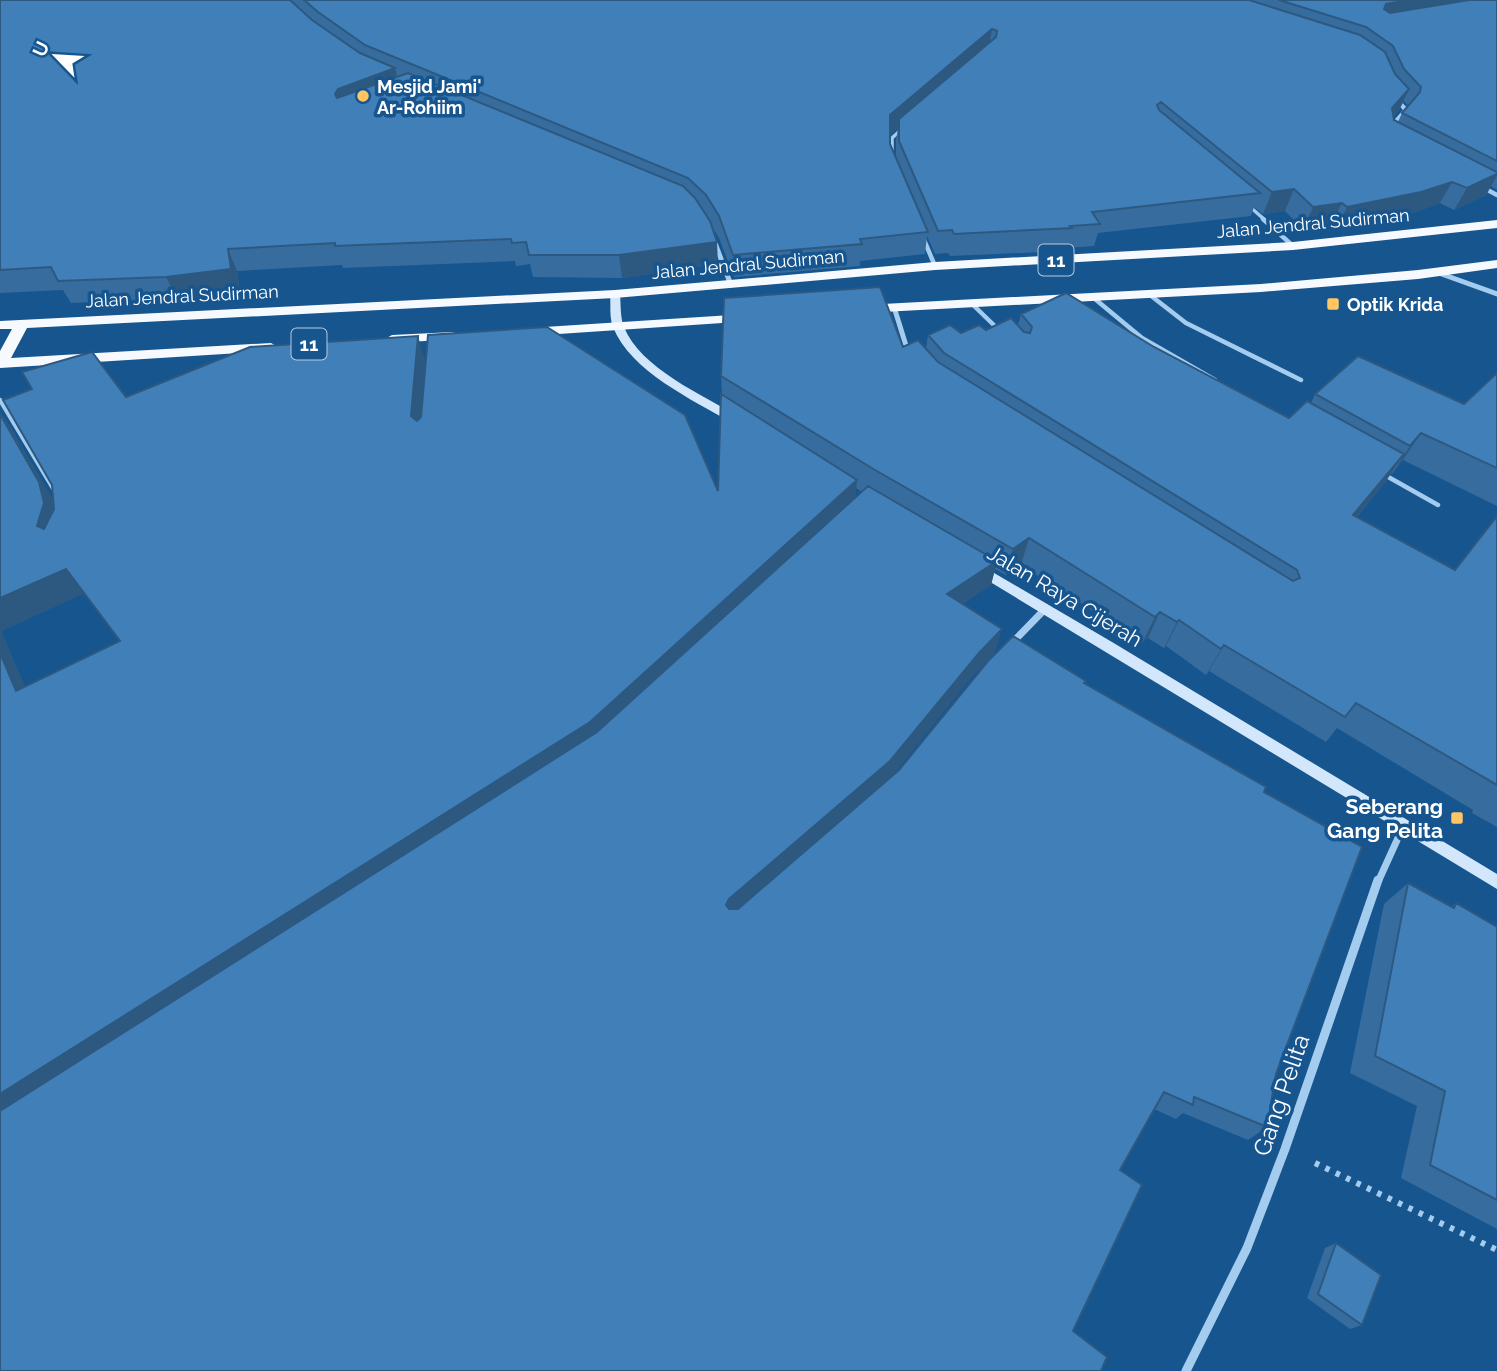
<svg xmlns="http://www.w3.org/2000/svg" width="1497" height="1371" font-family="Raleway,sans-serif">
<rect width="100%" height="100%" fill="#17558f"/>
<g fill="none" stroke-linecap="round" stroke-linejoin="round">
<!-- path -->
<path stroke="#a4ccef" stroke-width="6" stroke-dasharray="4.5 7" stroke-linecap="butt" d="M1315 1163 1497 1250"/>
<!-- service-far1 -->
<path stroke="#a4ccef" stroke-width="3.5" d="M892 153V138L902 129
M1249 206 1265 220"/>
<!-- service -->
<path stroke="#a4ccef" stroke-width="4.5" d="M1263 219 1293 246
M924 240 935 266
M1150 295 1186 323 1301 380
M1095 299 1142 338 1215 380
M971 303 999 330
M0 400 56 493
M1383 474 1438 505"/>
<!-- minor-far3 -->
<path stroke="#a4ccef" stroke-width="4.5" d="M1391 127 1406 110 1396 99
M1482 187 1497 195"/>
<!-- minor-far2 -->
<path stroke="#a4ccef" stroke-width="5" d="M713 238 731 285
M1436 272 1497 294
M894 307 908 352"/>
<!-- minor-far1 -->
<path stroke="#a4ccef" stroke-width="7" d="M1012 643 1046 608
M1378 882 1403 827"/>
<!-- minor -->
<path stroke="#a4ccef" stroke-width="9" d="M1186 1371 1247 1248 1285 1149 1378 880"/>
<!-- secondary -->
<path fill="#d2e7fb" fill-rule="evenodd" d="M615 291 620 294C621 305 620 317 624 327 640 368 704 396 740 417V423H732C693 400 630 371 613 327 609 317 611 305 610 294Z
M977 563 1112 642 1497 874V889L972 571 971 568Z"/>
<!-- trunk -->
<path fill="#f6faff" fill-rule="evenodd" d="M1497 220V228L1293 250 935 270 615 298 27 328 11 358 271 343 278 347 271 351 0 368V351L12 329H0V321L615 290 935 262 1293 242Z
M1497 260V268L1418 279 1261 292 864 313 857 309 864 305 1261 284 1418 270Z
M747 314 754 318 752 321 529 336 522 332 529 328Z
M453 332 460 336 458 339 392 343 385 339 392 335Z"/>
</g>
<!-- wall -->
<path fill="#376d9e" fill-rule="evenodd" d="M0 0H1497V190L1491 186 1486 195 1454 210 1440 203 1410 214 1336 229 1331 225 1303 229 1285 211 1263 214 1254 207 1251 216 1098 233 1094 246 1066 248V251L950 256 948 253 935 254 927 236 925 254 860 261V266L734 277 719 238 710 223 718 264 622 278 533 277 530 264 516 266 515 261 343 268 342 265 237 271 240 292 177 299 71 303 63 290 0 293ZM1404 101 1408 106 1402 113 1398 122 1394 120 1393 117 1399 110ZM898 128 896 140V158L890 144V135Z
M1021 314 1154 347 1289 418 1311 403 1315 394 1464 404 1497 373V506L1403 460 1392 474 1391 473 1386 481 1357 517 1455 570 1497 516V827L1472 813 1473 810 1337 728 1326 742 1209 671 1206 675 1166 646 1164 648 1148 638 1142 643 1021 565 1006 575 995 569 991 585 962 604 995 652 972 676 890 778 1086 681 1085 684 1264 792 1276 1074 1267 1127 1248 1140 1183 1113 1176 1119 1154 1109 0 1371V412L11 428 53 500 425 360 421 417 718 491 722 395 721 376 903 347 926 348 928 335 961 333 1018 325ZM856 488 862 492 855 498ZM84 593 120 641 25 687 1 631Z
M1408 883 1451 907 1456 903 1497 927V1229L1401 1178 1417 1106 1350 1073 1384 904Z
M1336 1243 1362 1325 1350 1329 1307 1298 1325 1248Z"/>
<!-- shaded-wall -->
<path fill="#2d5981" d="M1410 0H1497L1378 24 1386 4Z
M992 29 989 50 899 119 898 128 888 137 890 115Z
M395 68 400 89 344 111 335 94 338 89Z
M1409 89 1399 110 1382 129 1392 108Z
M1497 174V176L1486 195 1454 210 1467 188Z
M1452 182 1440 203 1410 214 1336 229 1347 207Z
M1294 189 1285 211 1263 214 1272 192Z
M1342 203 1331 225 1303 229 1313 207Z
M717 242 718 264 622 278 619 255Z
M228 249 237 271 240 292 177 299 166 277Z
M418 336 425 360 419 441 411 416Z
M0 412 11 428 57 506 55 550 37 526Z
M1421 433 1403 460 1392 474 1410 446Z
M1404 454 1386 481 1336 542 1353 515Z
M857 480 855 504 594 744 0 1126V1094Z
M1029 538 1021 565 1006 575 1013 549Z
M997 561 991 585 941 618 947 594Z
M66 569 84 593 1 631 37 714 16 691 0 653V598Z
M1160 612 1148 638 1142 643 1155 617Z
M1179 620 1166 646 1164 648 1177 622Z
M1002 629 995 652 972 676 886 783 729 918 726 905 729 899Z
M1224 645 1209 671 1206 675 1221 649Z"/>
<!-- building -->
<path fill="#407fb8" stroke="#2d5981" stroke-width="2" d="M0 0H290L312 20 360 53 395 68 338 89 335 94 337 98 408 73 683 186 695 198 710 221 717 242 619 255H529L526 242 512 243 511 239 335 246V243L228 249 231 269 166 277 58 281 51 267 0 270Z
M304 0H1249L1360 35 1385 52 1395 74 1409 89 1392 108 1394 120 1497 172V174L1467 188 1452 182 1421 192 1347 207 1342 203 1313 207 1294 189 1272 192 1161 102 1157 105 1159 110 1260 193 1092 212 1100 224 1070 226 1072 228 954 234 952 230 938 231 899 141V119L996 37 997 31 992 29 890 115V144L928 232 860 239 862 244 733 255 719 216 706 195 688 178 365 45 318 12Z
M1279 0H1410L1386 4 1384 9 1390 13 1469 0H1497V161L1402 113 1420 92 1421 87 1404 69 1393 46 1366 27Z
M880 287 903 347 918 340 938 362 1293 581 1300 578 1297 570 944 353 928 335 950 325 961 333 979 325 986 330 1011 318 1024 332 1030 333 1032 327 1021 314 1066 293 1154 347 1289 418 1307 401 1404 454 1353 515 1455 570 1497 516V785L1356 703 1345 717 1224 645 1221 649 1179 620 1177 622 1160 612 1155 617 1029 538 1013 549 875 470 721 376 724 298Z
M547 327 685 415 718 491 721 394 857 480 590 722 0 1094V653L16 691 120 641 66 569 0 598V414L39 482 44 503 37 526 44 529 54 509 52 485 3 400 32 389 22 372 92 352 126 397 250 347 418 336 411 416 417 421 421 417 428 335Z
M1358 356 1464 404 1497 373V468L1421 433 1410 446 1315 394Z
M868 486 997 561 947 594 1002 629 979 653 890 761 729 899 726 905 729 909H738L899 770 988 661 1013 636 1086 681 1084 683 1266 787 1264 792 1362 847 1276 1074 1267 1127 1194 1097 1193 1105 1164 1092 1120 1170 1142 1185 1073 1331 1107 1357 1101 1371H0V1111L597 732Z
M1408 883 1454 908 1456 903 1497 927V1200L1430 1165 1445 1091 1375 1056Z
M1336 1243 1381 1275 1362 1325 1318 1294Z"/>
<!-- markers -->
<g fill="#ffc663" stroke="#17558f" stroke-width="2.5">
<circle cx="363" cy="96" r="7"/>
<rect x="1326" y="297" width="14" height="14" rx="3.5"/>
<rect x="1450" y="811" width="14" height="14" rx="3.5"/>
</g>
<g text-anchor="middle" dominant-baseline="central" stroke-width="7" stroke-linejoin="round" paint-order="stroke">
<!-- far-poi labels -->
<g font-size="18" font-weight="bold" fill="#fff" stroke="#17558f" text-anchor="start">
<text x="377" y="86">Mesjid Jami'<tspan x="377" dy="21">Ar-Rohiim</tspan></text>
<text x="1347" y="304">Optik Krida</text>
</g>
<!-- far-street labels -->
<g font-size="18" fill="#fff" stroke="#17558f">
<text transform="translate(1313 223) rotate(-5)">Jalan Jendral Sudirman</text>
<text transform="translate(748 264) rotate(-5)">Jalan Jendral Sudirman</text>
<text transform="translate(182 296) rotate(-3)">Jalan Jendral Sudirman</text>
</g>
<!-- shield labels -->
<g fill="#17558f" stroke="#b9ccdd" stroke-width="2">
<rect x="1038.5" y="244.5" width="35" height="31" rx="5"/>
<rect x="291.5" y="328.5" width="35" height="31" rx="5"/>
</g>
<g font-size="19" font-weight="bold" fill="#fff">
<text x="1056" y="260">11</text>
<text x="309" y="344">11</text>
</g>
<!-- street labels -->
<g font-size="21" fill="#fff" stroke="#17558f">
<text transform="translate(1065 596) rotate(31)">Jalan Raya Cijerah</text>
</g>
<!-- poi labels -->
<g font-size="21" font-weight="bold" fill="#fff" stroke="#17558f" text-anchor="end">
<text x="1443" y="806">Seberang<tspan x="1443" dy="24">Gang Pelita</tspan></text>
</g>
<!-- near-street labels -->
<g font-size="24" fill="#fff" stroke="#17558f">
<text transform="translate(1281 1095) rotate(-71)">Gang Pelita</text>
</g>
</g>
<!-- north arrow -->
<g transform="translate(56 56) rotate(295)" stroke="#17558f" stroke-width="5" paint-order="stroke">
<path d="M0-5L12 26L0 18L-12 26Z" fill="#ffffff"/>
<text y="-10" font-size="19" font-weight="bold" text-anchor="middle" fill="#ffffff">U</text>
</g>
</svg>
